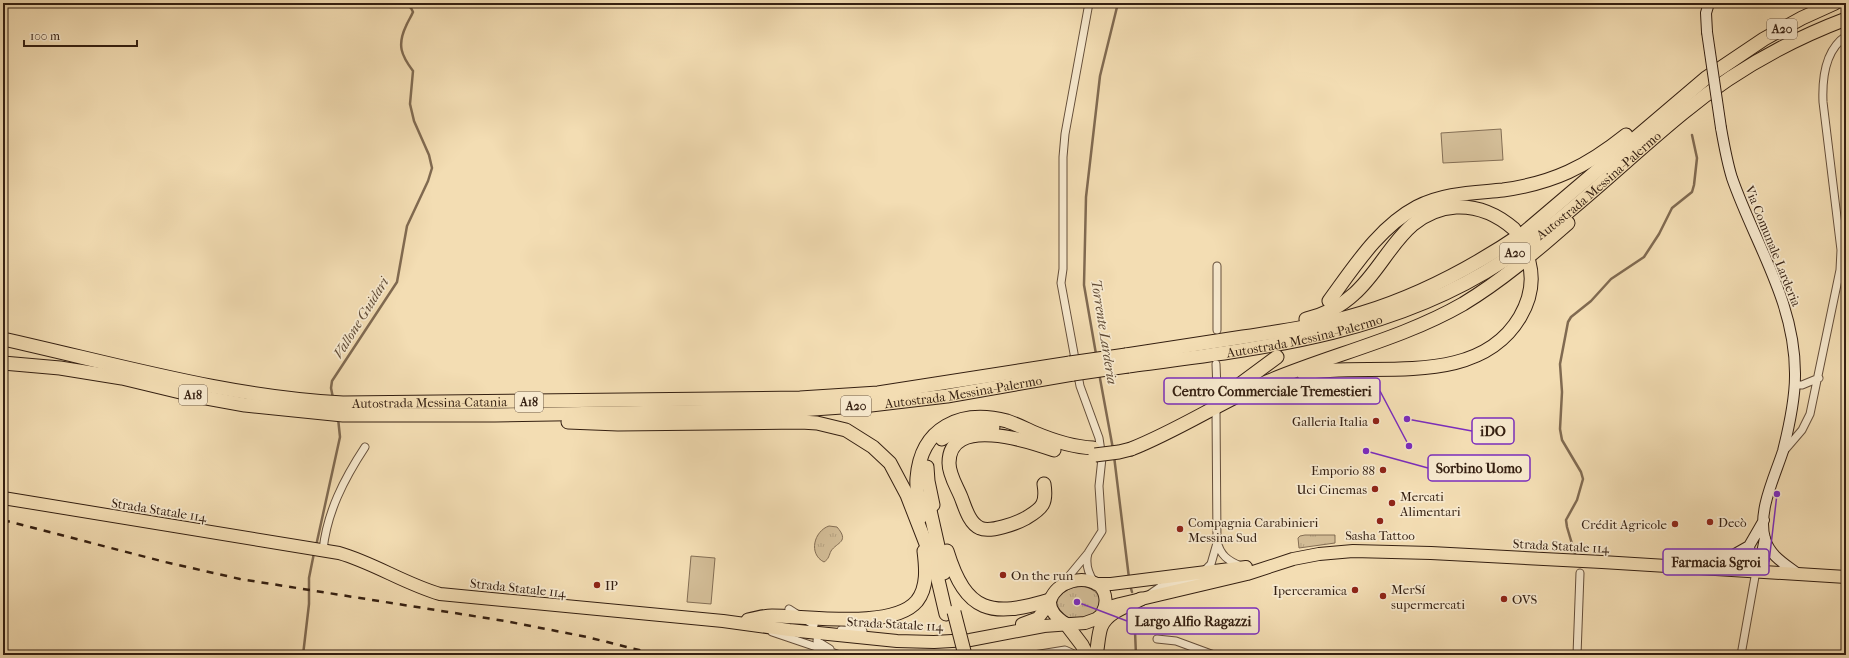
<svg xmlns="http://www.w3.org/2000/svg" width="1849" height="658" font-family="'IM FELL French Canon',serif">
<defs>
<pattern id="grass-tufts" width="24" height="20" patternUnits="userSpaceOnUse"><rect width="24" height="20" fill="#d3bd97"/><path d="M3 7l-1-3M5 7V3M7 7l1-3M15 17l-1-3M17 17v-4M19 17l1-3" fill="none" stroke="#b6a281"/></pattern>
</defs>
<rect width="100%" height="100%" fill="#f3ddb3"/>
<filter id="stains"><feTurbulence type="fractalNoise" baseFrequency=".005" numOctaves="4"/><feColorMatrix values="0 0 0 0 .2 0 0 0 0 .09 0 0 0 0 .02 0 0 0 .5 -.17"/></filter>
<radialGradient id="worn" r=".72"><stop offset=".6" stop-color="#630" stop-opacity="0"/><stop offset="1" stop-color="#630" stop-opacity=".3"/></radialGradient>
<!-- grass -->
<path fill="url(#grass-tufts)" stroke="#846e54" d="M829 526 837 527C850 542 837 542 831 551 829 555 829 559 824 562 808 554 814 531 829 526Z
M1305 535H1335V543L1299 548 1298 538 1300 536Z
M1082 586C1093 588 1108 598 1096 611 1092 616 1086 617 1080 618 1048 621 1049 589 1082 586Z"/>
<!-- green -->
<path fill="#d3bd97" stroke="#846e54" d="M1501 129 1503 160 1443 163 1441 133Z
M691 556 715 558 711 604 687 602Z"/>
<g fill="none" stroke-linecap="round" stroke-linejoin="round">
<!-- stream -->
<path stroke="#806a51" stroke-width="2.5" d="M1096 354 1084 285 1086 197 1100 76 1118 3
M1099 373 1113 449
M333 398 331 388 332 381 397 282 407 226 428 181 432 168 429 155 414 121 410 104 413 71C401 55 397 45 406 26 408 21 411 17 413 12L411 8 404 3
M1114 456 1129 578
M316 546 340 437 338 418
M1575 554 1567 527 1566 520 1577 500 1583 479 1581 472 1562 440 1560 429 1562 392 1560 364 1568 322 1571 317 1591 301 1611 279 1644 257 1659 234 1672 208 1692 192 1694 185 1697 158 1692 135
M1130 585 1132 592
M1134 608 1136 655
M303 655 309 604V578L314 553"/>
<!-- street casing -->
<g stroke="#644e3a" stroke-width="9">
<path id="street" d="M1217 330V266
M1216 364 1217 390
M1795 385H1802L1819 378
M1216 409 1217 541C1220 555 1228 561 1241 566
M1784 451 1802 430 1810 414 1840 270 1841 250 1823 102C1822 78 1825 50 1846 36
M323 550C327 512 344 479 365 447
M1088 553C1085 564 1088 573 1094 582
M1204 571 1211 564 1217 543
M1064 582 1088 553 1102 531 1099 486 1102 458 1099 438 1080 386 1061 283 1063 269V157L1065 134 1089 3
M1150 594 1160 587 1206 577
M789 609 814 625
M841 630 863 631
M772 632 840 655
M818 633 817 641 830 649
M1157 639 1176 641 1214 655
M1034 655 1065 650 1076 655
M1577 655 1580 573
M1741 655 1756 571"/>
</g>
<!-- secondary casing -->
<g stroke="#341f11" stroke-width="12">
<path id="secondary" d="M1707 32 1706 13 1709 3
M1721 128C1724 145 1727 162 1732 178 1755 244 1796 303 1795 376 1795 401 1789 427 1783 451 1775 476 1757 512 1765 539 1770 556 1785 564 1798 574
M1749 546 1751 562 1756 571
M1710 568 1749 546 1764 520
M1756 571 1761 558 1765 538"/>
</g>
<!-- primary casing -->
<g stroke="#341f11" stroke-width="14">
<path id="primary" d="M3 498 339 553C374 563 405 584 440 594L723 621 789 630 897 641 934 642 970 640 1044 626 1085 623 1096 619 1113 606 1120 604 1247 574 1293 559 1319 554 1353 551 1431 553 1602 562 1846 577
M1096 584H1111L1246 567
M1022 624 1038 618 1049 604
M1066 624C1057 618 1049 611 1050 600 1058 581 1083 574 1100 586 1107 594 1107 605 1102 613"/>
</g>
<!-- highway casing -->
<g stroke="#341f11" stroke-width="15">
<g id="highway">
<path d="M1329 301C1354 267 1379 227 1417 207 1444 193 1474 193 1503 190 1553 183 1586 167 1626 135"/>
<path d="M1306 319C1323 315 1340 307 1354 294 1389 263 1401 211 1456 207 1479 206 1498 215 1514 229"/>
<path id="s1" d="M3 339C116 364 227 397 343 403L800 398 878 393 1070 363"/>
<path d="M1126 355C1165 349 1204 343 1243 337 1283 331 1323 325 1362 313 1421 295 1475 266 1526 231L1706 78 1764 39 1802 18 1835 3"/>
<path id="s2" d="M3 363 60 368 122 378 201 397 245 405 343 415H495L799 410 871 405 947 396 1073 374"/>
<path id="s3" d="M1128 366C1257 349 1391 335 1503 261 1568 218 1623 162 1683 113 1731 73 1788 41 1846 19"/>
<path d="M1303 373C1372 361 1477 390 1520 317 1530 300 1534 281 1529 262"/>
<path d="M1220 395 1239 385 1277 357"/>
<path d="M568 422 618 424 801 422 817 423 846 430 873 447 890 463 907 495 935 567 946 614"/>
<path d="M942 439C957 427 974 425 993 427"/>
<path d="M1131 449C1179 430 1222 401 1269 381 1333 354 1402 339 1463 304 1501 281 1535 252 1568 223"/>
<path d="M927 467 928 481 933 505"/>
<path d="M1044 484C1047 503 1043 508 1026 518 1017 523 990 533 980 528 969 523 965 507 961 497 957 487 949 475 949 463 949 415 1029 441 1054 450"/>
<path d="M927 497 944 573"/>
<path d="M921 517C919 504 916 491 917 478 921 427 961 409 1007 421 1016 424 1026 429 1035 433 1054 441 1072 447 1093 448"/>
<path d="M947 551C966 613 991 618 1050 600"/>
<path d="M748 620C756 618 764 616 772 616 807 616 893 630 917 601 928 587 926 567 924 551"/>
<path d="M1066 624 1082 645 1087 655"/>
<path d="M1096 655C1098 646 1098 636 1101 627 1107 612 1127 606 1141 599"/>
</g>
</g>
<!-- street -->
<use href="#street" stroke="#f7e9ce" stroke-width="7"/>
<!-- secondary -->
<use href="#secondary" stroke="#f7e9ce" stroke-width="10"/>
<!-- primary -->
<use href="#primary" stroke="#f3ddb3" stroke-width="12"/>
<!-- highway -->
<use href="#highway" stroke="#f3ddb3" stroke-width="13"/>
<!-- rail -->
<path stroke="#341f11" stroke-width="2.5" stroke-dasharray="7 7" stroke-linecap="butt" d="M3 520 165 562 240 579 505 621 587 637 659 655"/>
<!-- secondary-bridge casing -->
<g stroke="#341f11" stroke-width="12" stroke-linecap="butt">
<path id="secondary-bridge" d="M1707 32 1721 128"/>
</g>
<!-- highway-bridge casing -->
<g stroke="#341f11" stroke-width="15" stroke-linecap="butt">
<path id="highway-bridge" d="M1070 363 1126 355
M1073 374 1128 366
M1095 455 1119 452 1131 449
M954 612 965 655"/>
</g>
<!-- secondary-bridge -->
<use href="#secondary-bridge" stroke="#f7e9ce" stroke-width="10"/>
<!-- highway-bridge -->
<use href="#highway-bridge" stroke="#f3ddb3" stroke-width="13"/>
</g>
<!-- markers -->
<g fill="#8f2418" stroke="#f7e9ce" stroke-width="1.5">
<circle cx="1376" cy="421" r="4"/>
<circle cx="1383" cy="470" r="4"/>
<circle cx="1375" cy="489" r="4"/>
<circle cx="1392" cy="503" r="4"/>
<circle cx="1380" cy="521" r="4"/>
<circle cx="1710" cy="522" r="4"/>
<circle cx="1675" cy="524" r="4"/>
<circle cx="1180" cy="529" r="4"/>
<circle cx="1003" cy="575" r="4"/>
<circle cx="597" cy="585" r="4"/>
<circle cx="1355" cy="590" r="4"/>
<circle cx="1383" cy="596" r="4"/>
<circle cx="1504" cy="599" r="4"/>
</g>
<g text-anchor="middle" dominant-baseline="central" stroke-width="3.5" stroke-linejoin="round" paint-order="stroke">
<!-- shield labels -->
<g fill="#f7e9ce" stroke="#6e5c4a" stroke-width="1">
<rect x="1767" y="19" width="30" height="20" rx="3"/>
<rect x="1500" y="243" width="30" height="20" rx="3"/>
<rect x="179" y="385" width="28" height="20" rx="3"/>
<rect x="515" y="392" width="28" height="20" rx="3"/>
<rect x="841" y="396" width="30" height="20" rx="3"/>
</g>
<g font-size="12" font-weight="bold" fill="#341f11">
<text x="1782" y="29">A20</text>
<text x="1515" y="253">A20</text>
<text x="193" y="395">A18</text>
<text x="529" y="402">A18</text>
<text x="856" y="406">A20</text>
</g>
<!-- street labels -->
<g font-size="13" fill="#341f11" stroke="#f7e9ce">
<text stroke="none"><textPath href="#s3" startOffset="515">Autostrada Messina-Palermo</textPath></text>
<text transform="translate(1773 246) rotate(68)">Via Comunale Larderia</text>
<text stroke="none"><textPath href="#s3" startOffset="179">Autostrada Messina-Palermo</textPath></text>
<text stroke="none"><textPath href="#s2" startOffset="966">Autostrada Messina-Palermo</textPath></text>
<text stroke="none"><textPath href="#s1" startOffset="433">Autostrada Messina-Catania</textPath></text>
<text transform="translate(159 510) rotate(9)">Strada Statale 114</text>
<text transform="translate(1561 546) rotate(3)">Strada Statale 114</text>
<text transform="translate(518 588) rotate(6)">Strada Statale 114</text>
<text transform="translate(895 624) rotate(3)">Strada Statale 114</text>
</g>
<!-- poi labels -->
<g font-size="13" fill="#341f11" stroke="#f7e9ce" text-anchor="start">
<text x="1368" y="421" text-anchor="end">Galleria Italia</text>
<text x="1375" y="470" text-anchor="end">Emporio 88</text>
<text x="1367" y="489" text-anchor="end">Uci Cinemas</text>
<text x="1400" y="496">Mercati<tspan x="1400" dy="15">Alimentari</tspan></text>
<text x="1188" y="522">Compagnia Carabinieri<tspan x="1188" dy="15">Messina Sud</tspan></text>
<text x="1718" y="522">Decò</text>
<text x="1667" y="524" text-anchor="end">Crédit Agricole</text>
<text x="1380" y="535" text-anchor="middle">Sasha Tattoo</text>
<text x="1011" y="575">On the run</text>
<text x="605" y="585">IP</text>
<text x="1391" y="589">MerSí<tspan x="1391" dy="15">supermercati</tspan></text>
<text x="1347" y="590" text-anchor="end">Iperceramica</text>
<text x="1512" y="599">OVS</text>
</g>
<!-- water labels -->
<g font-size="14" font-style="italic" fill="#604b36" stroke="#f7e9ce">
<text transform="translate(361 318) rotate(-58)">Vallone Guidari</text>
<text transform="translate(1104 332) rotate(81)">Torrente Larderia</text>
</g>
</g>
<!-- callouts -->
<path fill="none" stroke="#7b2cbf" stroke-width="1.5" d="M1409 446L1380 391M1407 419L1472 431M1366 451L1428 468M1777 494L1769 562M1077 602L1127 621"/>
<g fill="#7b2cbf" stroke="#f7e9ce" stroke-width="1.5">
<circle cx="1409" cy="446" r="4"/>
<circle cx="1407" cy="419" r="4"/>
<circle cx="1366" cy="451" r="4"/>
<circle cx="1777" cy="494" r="4"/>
<circle cx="1077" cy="602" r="4"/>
</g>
<g fill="#f7e9ce" stroke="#7b2cbf" stroke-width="1.5">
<rect x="1164" y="378" width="216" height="26" rx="4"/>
<rect x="1472" y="418" width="42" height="26" rx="4"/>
<rect x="1428" y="455" width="102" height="26" rx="4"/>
<rect x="1663" y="549" width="106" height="26" rx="4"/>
<rect x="1127" y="608" width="132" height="26" rx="4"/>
</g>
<g font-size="14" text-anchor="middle" font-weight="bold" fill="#341f11">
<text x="1272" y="396">Centro Commerciale Tremestieri</text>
<text x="1493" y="436">iDO</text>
<text x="1479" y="473">Sorbino Uomo</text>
<text x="1716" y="567">Farmacia Sgroi</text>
<text x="1193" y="626">Largo Alfio Ragazzi</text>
</g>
<!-- margin -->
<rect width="1849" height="658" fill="none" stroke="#f3ddb3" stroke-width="16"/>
<rect x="4" y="4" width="1841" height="650" fill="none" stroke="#341f11" stroke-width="2"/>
<rect x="8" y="8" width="1833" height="642" fill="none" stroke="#341f11"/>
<!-- scale -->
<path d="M24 40v6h113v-6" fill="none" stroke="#341f11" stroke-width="2"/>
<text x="30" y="40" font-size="12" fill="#341f11" stroke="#f7e9ce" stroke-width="3" paint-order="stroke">100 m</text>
<rect width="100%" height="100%" filter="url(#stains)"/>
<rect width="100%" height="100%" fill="url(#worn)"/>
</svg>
